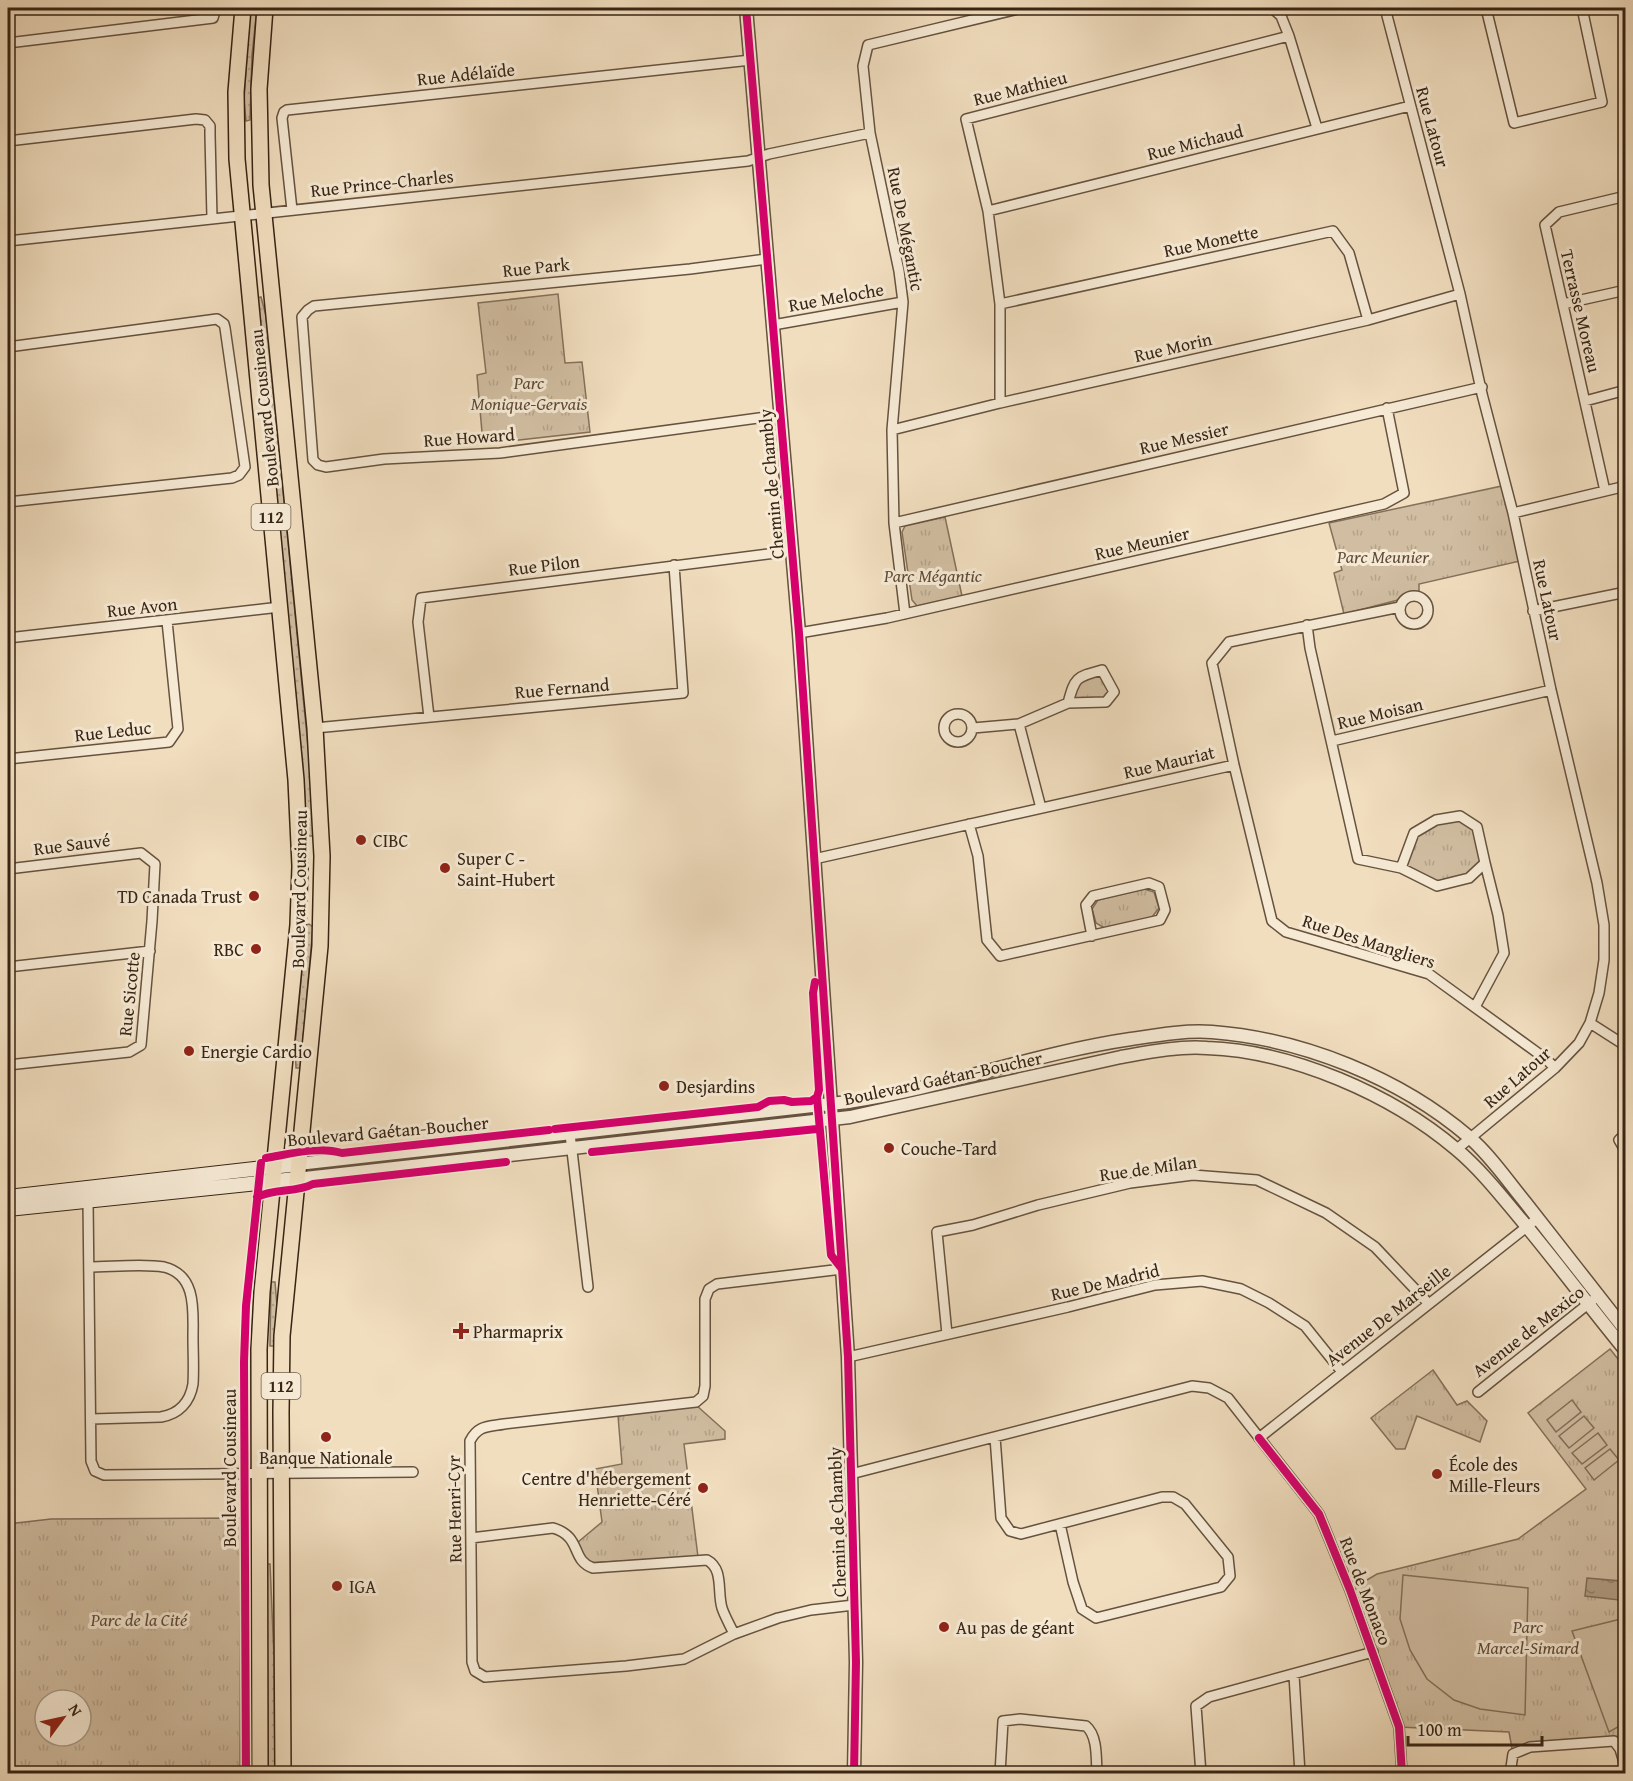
<svg xmlns="http://www.w3.org/2000/svg" width="1633" height="1781" font-family="'Gentium Book Plus',serif">
<defs>
<pattern id="grass-dots" width="8" height="8" patternUnits="userSpaceOnUse" patternTransform="scale(1.5)"><rect width="8" height="8" fill="#d1bea2"/><path d="M2 2h.1M6 6h.1" fill="none" stroke="#b4a38b" stroke-width="1.8" stroke-linecap="round"/></pattern>
<pattern id="park-tufts" width="24" height="20" patternUnits="userSpaceOnUse" patternTransform="scale(1.5)"><rect width="24" height="20" fill="#d1bea2"/><path d="M3 7l-1-3M5 7V3M7 7l1-3M15 17l-1-3M17 17v-4M19 17l1-3" fill="none" stroke="#b4a38b"/></pattern>
<pattern id="water-ripples" width="26" height="14" patternUnits="userSpaceOnUse" patternTransform="scale(1.5)"><rect width="26" height="14" fill="#b29f85"/><path d="M2 4q2-2 4 0t4 0M15 11q2-2 4 0t4 0" fill="none" stroke="#92816c"/></pattern>
</defs>
<rect width="100%" height="100%" fill="#f1debf"/>
<filter id="stains"><feTurbulence type="fractalNoise" baseFrequency=".00333" numOctaves="4"/><feColorMatrix values="0 0 0 0 .2 0 0 0 0 .09 0 0 0 0 .02 0 0 0 .5 -.17"/></filter>
<radialGradient id="worn" r=".72"><stop offset=".6" stop-color="#630" stop-opacity="0"/><stop offset="1" stop-color="#630" stop-opacity=".3"/></radialGradient>
<!-- grass -->
<path fill="url(#grass-dots)" stroke="#84715b" stroke-width="1.5" d="M250 8H257L252 55 250 120 246 121 244 100Z
M261 297 266 316 309 757 314 836H309L306 818 303 769 257 298Z
M309 924 313 927 302 1050 300 1068H296L295 1045 306 925Z
M271 1282H275L277 1306 274 1346H270Z
M267 1564H270L274 1657 275 1774 268 1773Z"/>
<!-- park -->
<path fill="url(#park-tufts)" stroke="#84715b" stroke-width="1.5" fill-rule="evenodd" d="M558 294 565 363 582 362 590 432 483 444 477 375 486 373 478 303Z
M1502 486 1520 561 1419 584V592L1405 596 1398 600 1344 614 1334 573 1342 570 1329 523Z
M945 517 962 596 917 606 912 600 902 532 905 526Z
M1101 673 1111 692 1103 699 1071 701 1075 683Z
M1460 816 1477 827 1485 863 1469 878 1437 886 1401 868 1414 833 1436 820Z
M1144 889 1154 892 1159 908 1152 917 1106 929 1096 923 1092 909 1098 900Z
M1610 1349 1626 1369 1625 1744 1623 1745 1613 1741 1513 1754 1509 1732 1399 1727 1350 1590 1377 1574 1518 1539 1586 1489 1528 1413Z
M1433 1370 1457 1405 1467 1401 1487 1421 1480 1442 1417 1416 1405 1449H1396L1371 1418Z
M696 1405 725 1431V1439L684 1444 698 1557 585 1563 577 1543 602 1522 595 1469 622 1464 618 1416Z
M241 1518 240 1773H8V1524L51 1519ZM45 1700H81V1736H45Z"/>
<!-- pitch -->
<path fill="#d1bea2" stroke="#84715b" stroke-width="1.5" d="M1572 1400 1581 1412 1556 1432 1547 1420Z
M1584 1416 1594 1428 1569 1448 1559 1436Z
M1598 1433 1607 1445 1582 1464 1572 1453Z
M1610 1449 1619 1460 1594 1480 1585 1468Z
M1403 1575 1528 1588 1525 1715 1480 1709 1454 1700 1427 1679 1410 1650 1400 1619Z
M1625 1618V1723L1609 1732 1572 1631Z"/>
<!-- water -->
<path fill="url(#water-ripples)" stroke="#816e58" stroke-width="1.5" d="M1587 1578 1621 1581 1619 1600 1585 1596Z"/>
<g fill="none" stroke-linecap="round" stroke-linejoin="round">
<!-- minor casing -->
<g stroke="#66523f" stroke-width="12">
<path id="minor" d="M295 8H314
M1272 8 1281 16 1289 36 1317 128
M1385 8 1460 294 1482 394 1513 513 1551 690 1597 883 1604 925V960L1599 993 1590 1023 1579 1043 1555 1068 1457 1149
M1486 8 1514 123 1602 102 1582 8
M8 43 205 19 213 18 216 8
M8 141 196 119 205 120 210 126V135L212 218
M292 210 282 118 284 112 287 110 751 60
M988 211 1410 106
M8 241 748 161 769 154 870 133
M767 259 690 269 314 306 308 310 302 317 313 460 318 465 326 467 384 459 500 453 781 415
M1000 304 1333 231 1349 253 1368 320
M1563 304 1626 290
M773 325 903 302
M8 347 217 319 224 324 225 328 245 467 239 475 232 478 8 502
M1585 401 1626 390
M1000 403V304L988 211 966 119 1289 36
M892 430 1000 403 1368 320 1460 294
M1605 491 1545 225 1559 212 1626 196
M1513 513 1626 486
M894 523 1482 387
M1400 610a14 14 0 1 1 28 0a14 14 0 1 1-28 0Z
M1400 607 1229 642 1212 663 1234 765 1272 921 1286 932 1429 974 1546 1059 1555 1068
M1533 611 1626 592
M905 614 894 523 892 430 903 302 899 271 870 133 863 66 868 45 1022 8
M1307 625 1310 648 1358 859 1401 868 1437 886 1469 878 1485 863 1477 827 1460 816 1436 820 1414 833 1401 868
M799 633 887 618 1384 504 1404 493 1387 408
M8 638 280 607
M944 728a14 14 0 1 1 28 0a14 14 0 1 1-28 0Z
M429 717 418 622 421 598 791 551
M1019 724 1041 808
M315 728 683 693 674 565
M973 728 1019 724 1068 703 1106 702 1114 692 1102 670C1076 677 1075 677 1068 703
M1332 741 1551 690
M8 759 169 742 178 729 167 621
M969 824 978 856 987 940 1000 956 1160 920 1165 910 1159 887 1149 883 1093 896 1086 905 1092 936
M814 859 1234 765
M8 869 141 853 155 864 152 921 141 1045 129 1052 8 1065
M8 967 150 951
M1475 1007 1504 953 1498 915 1485 863
M1590 1023 1626 1046
M1626 1133 1619 1140 1626 1152
M570 1134 588 1287
M88 1201 91 1461 95 1471 104 1475 413 1472
M89 1267C110 1267 144 1263 164 1267 197 1275 193 1311 193 1337 193 1353 194 1368 193 1384 190 1402 179 1414 161 1417L91 1419
M842 1269 717 1284 709 1289 705 1299V1386L703 1396 696 1402 504 1424C488 1427 478 1425 470 1441L472 1662 475 1671 485 1677 626 1666 684 1659 734 1634 778 1618 811 1610 854 1605
M947 1334 937 1232 973 1225 1038 1205 1130 1183 1193 1175 1257 1180 1326 1213 1375 1247 1429 1304
M848 1357 1068 1307 1155 1285 1202 1281 1241 1289 1269 1303 1305 1326 1342 1372
M1478 1392 1593 1300
M995 1437 1001 1518 1010 1531 1021 1534 1162 1497H1173L1185 1504 1228 1557 1230 1576 1221 1587 1096 1618 1082 1609 1073 1582 1060 1524
M1259 1438 1538 1218
M851 1474 1192 1386 1209 1388 1228 1398 1319 1514 1350 1590 1399 1727 1402 1774
M471 1538 553 1528C583 1537 570 1560 593 1568L707 1560C724 1569 717 1592 722 1608 725 1617 730 1625 734 1634
M1294 1675 1300 1774
M1000 1774 1003 1721 1020 1719 1086 1726C1098 1736 1096 1759 1097 1774
M1201 1774 1196 1706 1209 1697 1373 1652
M1510 1774 1513 1754 1530 1747 1614 1741 1620 1749 1626 1769"/>
</g>
<!-- tertiary casing -->
<g stroke="#66523f" stroke-width="15">
<path id="tertiary" d="M746 8 799 633 848 1357 856 1662 854 1774
M298 1164 848 1102C944 1088 1035 1053 1131 1039 1157 1035 1186 1030 1212 1032 1303 1039 1400 1078 1469 1137 1490 1155 1507 1180 1525 1202 1559 1245 1592 1288 1626 1331
M296 1179 850 1117 1121 1057C1149 1052 1178 1046 1207 1048 1292 1051 1391 1094 1456 1149 1479 1168 1499 1193 1518 1216 1555 1260 1589 1306 1626 1351"/>
</g>
<!-- secondary casing -->
<g stroke="#372414" stroke-width="16">
<path id="secondary" d="M8 1197 298 1164
M8 1209 296 1179"/>
</g>
<!-- primary casing -->
<g stroke="#372414" stroke-width="18">
<path id="primary" d="M243 8 236 92 237 159 296 780 300 866 298 925 262 1292 259 1349 260 1774
M265 8 259 89 261 185 315 728 322 856 320 946 282 1336 281 1412 283 1774"/>
</g>
<!-- minor -->
<use href="#minor" stroke="#f6ead5" stroke-width="9"/>
<!-- tertiary -->
<use href="#tertiary" stroke="#f6ead5" stroke-width="12"/>
<!-- secondary -->
<use href="#secondary" stroke="#f6ead5" stroke-width="14"/>
<!-- primary -->
<use href="#primary" stroke="#f1debf" stroke-width="15"/>
<!-- cycleway casing -->
<g stroke="#f6ead5" stroke-width="11">
<path id="cycleway" d="M746 8 799 633 848 1357 856 1662 854 1774
M815 982 813 993 819 1090 817 1097 831 1255 842 1269
M555 1129 758 1107 769 1101 784 1100 792 1102 811 1101 817 1097
M592 1152 817 1129
M266 1158C290 1154 318 1146 342 1153L549 1130
M257 1197C275 1188 296 1193 313 1184L506 1162
M1259 1438 1319 1514 1350 1590 1399 1727 1402 1774
M246 1774 244 1362 246 1306 261 1163"/>
</g>
<!-- cycleway -->
<use href="#cycleway" stroke="#d6006c" stroke-width="8"/>
</g>
<!-- markers -->
<g fill="#8f2418" stroke="#f6ead5" stroke-width="2">
<circle cx="361" cy="840" r="6"/>
<circle cx="445" cy="868" r="6"/>
<circle cx="254" cy="896" r="6"/>
<circle cx="256" cy="949" r="6"/>
<circle cx="189" cy="1051" r="6"/>
<circle cx="664" cy="1086" r="6"/>
<circle cx="889" cy="1148" r="6"/>
<path d="M458 1322h6v6h6v6h-6v6h-6v-6h-6v-6h6z"/>
<circle cx="326" cy="1437" r="6"/>
<circle cx="1437" cy="1474" r="6"/>
<circle cx="703" cy="1488" r="6"/>
<circle cx="337" cy="1586" r="6"/>
<circle cx="944" cy="1627" r="6"/>
</g>
<g text-anchor="middle" dominant-baseline="central" stroke-width="6" stroke-linejoin="round" paint-order="stroke">
<!-- shield labels -->
<g fill="#f6ead5" stroke="#705f4e" stroke-width="1.5">
<rect x="251.5" y="504" width="39" height="26" rx="4.5"/>
<rect x="261.5" y="1373" width="39" height="26" rx="4.5"/>
</g>
<g font-size="16" font-weight="bold" fill="#372414">
<text x="271" y="517">112</text>
<text x="281" y="1386">112</text>
</g>
<!-- street labels -->
<g font-size="18" fill="#372414" stroke="#f6ead5">
<text transform="translate(466 74) rotate(-6)">Rue Adélaïde</text>
<text transform="translate(1020 88) rotate(-14)">Rue Mathieu</text>
<text transform="translate(1433 127) rotate(75)">Rue Latour</text>
<text transform="translate(1195 142) rotate(-14)">Rue Michaud</text>
<text transform="translate(382 183) rotate(-6)">Rue Prince-Charles</text>
<text transform="translate(906 229) rotate(79)">Rue De Mégantic</text>
<text transform="translate(1211 241) rotate(-12)">Rue Monette</text>
<text transform="translate(536 267) rotate(-6)">Rue Park</text>
<text transform="translate(836 297) rotate(-10)">Rue Meloche</text>
<text transform="translate(1581 311) rotate(77)">Terrasse Moreau</text>
<text transform="translate(1173 347) rotate(-13)">Rue Morin</text>
<text transform="translate(264 408) rotate(-96)">Boulevard Cousineau</text>
<text transform="translate(469 437) rotate(-4)">Rue Howard</text>
<text transform="translate(1184 438) rotate(-13)">Rue Messier</text>
<text transform="translate(771 484) rotate(-95)">Chemin de Chambly</text>
<text transform="translate(1142 543) rotate(-13)">Rue Meunier</text>
<text transform="translate(544 565) rotate(-7)">Rue Pilon</text>
<text transform="translate(1548 600) rotate(78)">Rue Latour</text>
<text transform="translate(142 607) rotate(-6)">Rue Avon</text>
<text transform="translate(562 688) rotate(-5)">Rue Fernand</text>
<text transform="translate(1380 713) rotate(-13)">Rue Moisan</text>
<text transform="translate(113 731) rotate(-6)">Rue Leduc</text>
<text transform="translate(1169 762) rotate(-13)">Rue Mauriat</text>
<text transform="translate(72 844) rotate(-7)">Rue Sauvé</text>
<text transform="translate(299 889) rotate(-89)">Boulevard Cousineau</text>
<text transform="translate(1369 941) rotate(18)">Rue Des Mangliers</text>
<text transform="translate(129 994) rotate(-84)">Rue Sicotte</text>
<text transform="translate(1517 1077) rotate(-41)">Rue Latour</text>
<text transform="translate(943 1078) rotate(-12)">Boulevard Gaétan-Boucher</text>
<text transform="translate(388 1131) rotate(-5)">Boulevard Gaétan-Boucher</text>
<text transform="translate(1148 1168) rotate(-8)">Rue de Milan</text>
<text transform="translate(1105 1282) rotate(-13)">Rue De Madrid</text>
<text transform="translate(1388 1315) rotate(-38)">Avenue De Marseille</text>
<text transform="translate(1528 1331) rotate(-38)">Avenue de Mexico</text>
<text transform="translate(229 1468) rotate(-90)">Boulevard Cousineau</text>
<text transform="translate(454 1509) rotate(-91)">Rue Henri-Cyr</text>
<text transform="translate(837 1522) rotate(-92)">Chemin de Chambly</text>
<text transform="translate(1366 1591) rotate(69)">Rue de Monaco</text>
</g>
<!-- park labels -->
<g font-size="18" font-style="italic" fill="#5e4a38" stroke="#f6ead5">
<text x="529" y="382">Parc<tspan x="529" dy="21">Monique-Gervais</tspan></text>
<text x="1383" y="556">Parc Meunier</text>
<text x="933" y="575">Parc Mégantic</text>
<text x="139" y="1619">Parc de la Cité</text>
<text x="1528" y="1626">Parc<tspan x="1528" dy="21">Marcel-Simard</tspan></text>
</g>
<!-- poi labels -->
<g font-size="18" fill="#372414" stroke="#f6ead5" text-anchor="start">
<text x="373" y="840">CIBC</text>
<text x="457" y="858">Super C -<tspan x="457" dy="21">Saint-Hubert</tspan></text>
<text x="242" y="896" text-anchor="end">TD Canada Trust</text>
<text x="244" y="949" text-anchor="end">RBC</text>
<text x="201" y="1051">Energie Cardio</text>
<text x="676" y="1086">Desjardins</text>
<text x="901" y="1148">Couche-Tard</text>
<text x="473" y="1331">Pharmaprix</text>
<text x="326" y="1457" text-anchor="middle">Banque Nationale</text>
<text x="1449" y="1464">École des<tspan x="1449" dy="21">Mille-Fleurs</tspan></text>
<text x="691" y="1478" text-anchor="end">Centre d'hébergement<tspan x="691" dy="21">Henriette-Céré</tspan></text>
<text x="349" y="1586">IGA</text>
<text x="956" y="1627">Au pas de géant</text>
</g>
</g>
<!-- margin -->
<rect width="1633" height="1781" fill="none" stroke="#f1debf" stroke-width="30"/>
<rect x="9" y="9" width="1615" height="1763" fill="none" stroke="#372414" stroke-width="3"/>
<rect x="15" y="15" width="1603" height="1751" fill="none" stroke="#372414" stroke-width="1.5"/>
<!-- north arrow -->
<g transform="translate(63 1718) rotate(57)"><circle r="28" fill="#f6ead5" stroke="#aa9b88" stroke-width="1.5"/>
<path d="M0-4.5L10 22L0 15L-10 22Z" fill="#8f2418"/>
<text y="-9" font-size="16" font-weight="bold" text-anchor="middle" fill="#372414">N</text>
</g>
<!-- scale -->
<path d="M1408 1736v9h134v-9" fill="none" stroke="#372414" stroke-width="3"/>
<text x="1417" y="1736" font-size="18" fill="#372414" stroke="#f6ead5" stroke-width="4.5" paint-order="stroke">100 m</text>
<rect width="100%" height="100%" filter="url(#stains)"/>
<rect width="100%" height="100%" fill="url(#worn)"/>
</svg>
